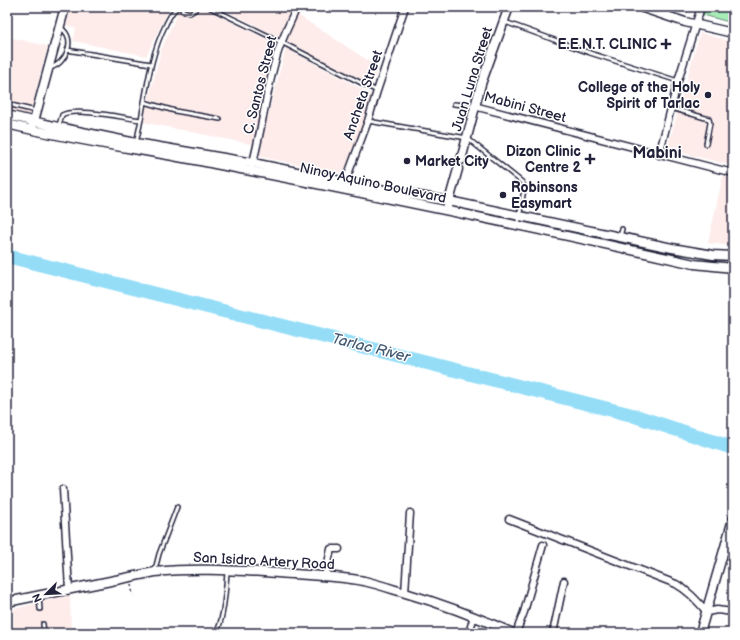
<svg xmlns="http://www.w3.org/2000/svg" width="740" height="640" font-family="'Balsamiq Sans',sans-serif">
<rect width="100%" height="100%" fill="#fff"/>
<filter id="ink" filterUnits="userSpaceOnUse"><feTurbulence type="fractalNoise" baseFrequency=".025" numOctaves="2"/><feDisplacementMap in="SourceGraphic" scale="8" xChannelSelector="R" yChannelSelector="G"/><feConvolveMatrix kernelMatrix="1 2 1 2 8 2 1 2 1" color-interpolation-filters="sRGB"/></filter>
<g filter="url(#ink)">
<!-- built -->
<path fill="#feeceb" d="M71 7H170L146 56 73 41 76 28 66 25Z
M180 7H201L278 45 255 145 143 122 161 50Z
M220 7H282L301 17 378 67 372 85Z
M700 33 733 42V166L667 149Z
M7 37 48 46 30 115 7 110Z
M286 48 371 94 367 121 343 174 257 156Z
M723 175 733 177V246L708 243Z
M70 595 71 633H14V609Z"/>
<!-- green -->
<path fill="#a7ecb7" stroke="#648779" d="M705 7H733V23L703 15Z"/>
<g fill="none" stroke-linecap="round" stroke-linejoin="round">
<!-- river -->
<path stroke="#95ddf7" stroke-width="14" d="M7 256 632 415 733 448"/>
<!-- lane casing -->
<g stroke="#22223b" stroke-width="6">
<path id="lane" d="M181 7 183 11 190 13 195 10 196 7
M209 7 281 42 377 91
M505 22 590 53 678 81
M67 50 151 64
M50 68C66 64 77 39 61 28
M144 102 175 111 220 119
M7 104 36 111
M454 104 474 106
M671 108 709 119 710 123 706 144
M368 121 467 138 522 182 524 186V189L518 225
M59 125 62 115C74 107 125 118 141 120
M136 143C146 103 147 61 166 24 169 18 172 11 178 7
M620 237 622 229
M155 570 159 554 177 507
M39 597 40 609
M43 624 44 633
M216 633C224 621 226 587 227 572"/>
</g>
<!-- street casing -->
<g stroke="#22223b" stroke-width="9">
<path id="street" d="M474 106 733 173
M659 155 678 81 701 7
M252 166C262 130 266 91 277 55 282 38 290 23 297 7
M344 185 368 121 377 91 405 7
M63 489 69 589
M509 519 676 584C689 591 697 601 707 612L717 610 733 612
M325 577 331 549H339
M405 593 410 513
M469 633 474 616
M516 633 524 612 543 545
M553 633 564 581"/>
</g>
<!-- secondary casing -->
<g stroke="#22223b" stroke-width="11">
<path id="secondary" d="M640 7 685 22 733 33
M7 115 58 127 136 143 253 163 389 191 449 201 672 248 713 255 733 256
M7 124C76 141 145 150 215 164 375 195 535 228 694 264L733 268
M33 125 65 7
M461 160 481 84 509 7
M448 205 458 169
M7 602 155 572C191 568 228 570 264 572 297 575 331 575 364 581 377 584 389 588 402 592 440 603 477 617 513 633
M700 633 733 519"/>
</g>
<!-- path -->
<path stroke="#22223b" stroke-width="1.5" stroke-dasharray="3 3" stroke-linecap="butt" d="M131 584 133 596"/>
<!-- lane -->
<use href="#lane" stroke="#fff" stroke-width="3"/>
<!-- street -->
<use href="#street" stroke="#fff" stroke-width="6"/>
<!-- secondary -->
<use href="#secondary" stroke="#fff" stroke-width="8"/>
</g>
</g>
<!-- markers -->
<g fill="#22223b" stroke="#fff" stroke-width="1.5">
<path d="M664 38h4v4h4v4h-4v4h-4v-4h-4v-4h4z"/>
<circle cx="708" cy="95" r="4"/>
<path d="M588 153h4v4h4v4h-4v4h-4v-4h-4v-4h4z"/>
<circle cx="407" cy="161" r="4"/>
<circle cx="503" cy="195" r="4"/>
</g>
<g text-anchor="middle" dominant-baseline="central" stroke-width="3" stroke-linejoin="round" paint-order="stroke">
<!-- poi labels -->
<g font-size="14" font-weight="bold" fill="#22223b" stroke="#fff" text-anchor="end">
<text x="657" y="44">E.E.N.T. CLINIC</text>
<text x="700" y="87">College of the Holy<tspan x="700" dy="16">Spirit of Tarlac</tspan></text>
<text x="581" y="151">Dizon Clinic<tspan x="581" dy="16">Centre 2</tspan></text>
<text x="415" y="161" text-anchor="start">Market City</text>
<text x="511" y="187" text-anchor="start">Robinsons<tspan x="511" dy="16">Easymart</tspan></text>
</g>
<!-- street labels -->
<g font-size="14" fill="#22223b" stroke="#fff">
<text transform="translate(472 79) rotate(-73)">Juan Luna Street</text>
<text transform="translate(260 85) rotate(-76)">C. Santos Street</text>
<text transform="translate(363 95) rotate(-71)">Ancheta Street</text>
<text transform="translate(525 107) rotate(15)">Mabini Street</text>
<text transform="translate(373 183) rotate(12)">Ninoy Aquino Boulevard</text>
<text transform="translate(264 561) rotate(3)">San Isidro Artery Road</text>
</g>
<!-- water labels -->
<g font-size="15" font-style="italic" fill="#445a73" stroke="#fff">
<text transform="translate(371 348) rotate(14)">Tarlac River</text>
</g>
<!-- quarter labels -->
<g font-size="16" font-weight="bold" fill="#22223b" stroke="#fff">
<text x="657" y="153">Mabini</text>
</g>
</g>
<!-- margin -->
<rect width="740" height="640" fill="none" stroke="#fff" stroke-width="24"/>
<rect x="12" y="12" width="716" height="616" fill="none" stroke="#22223b" stroke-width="1.5" filter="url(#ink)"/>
<!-- north arrow -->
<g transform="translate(46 594) rotate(246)" stroke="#ffffff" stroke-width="3" paint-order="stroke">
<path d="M0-3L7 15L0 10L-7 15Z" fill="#22223b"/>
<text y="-6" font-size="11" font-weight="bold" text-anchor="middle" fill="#22223b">N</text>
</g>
</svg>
